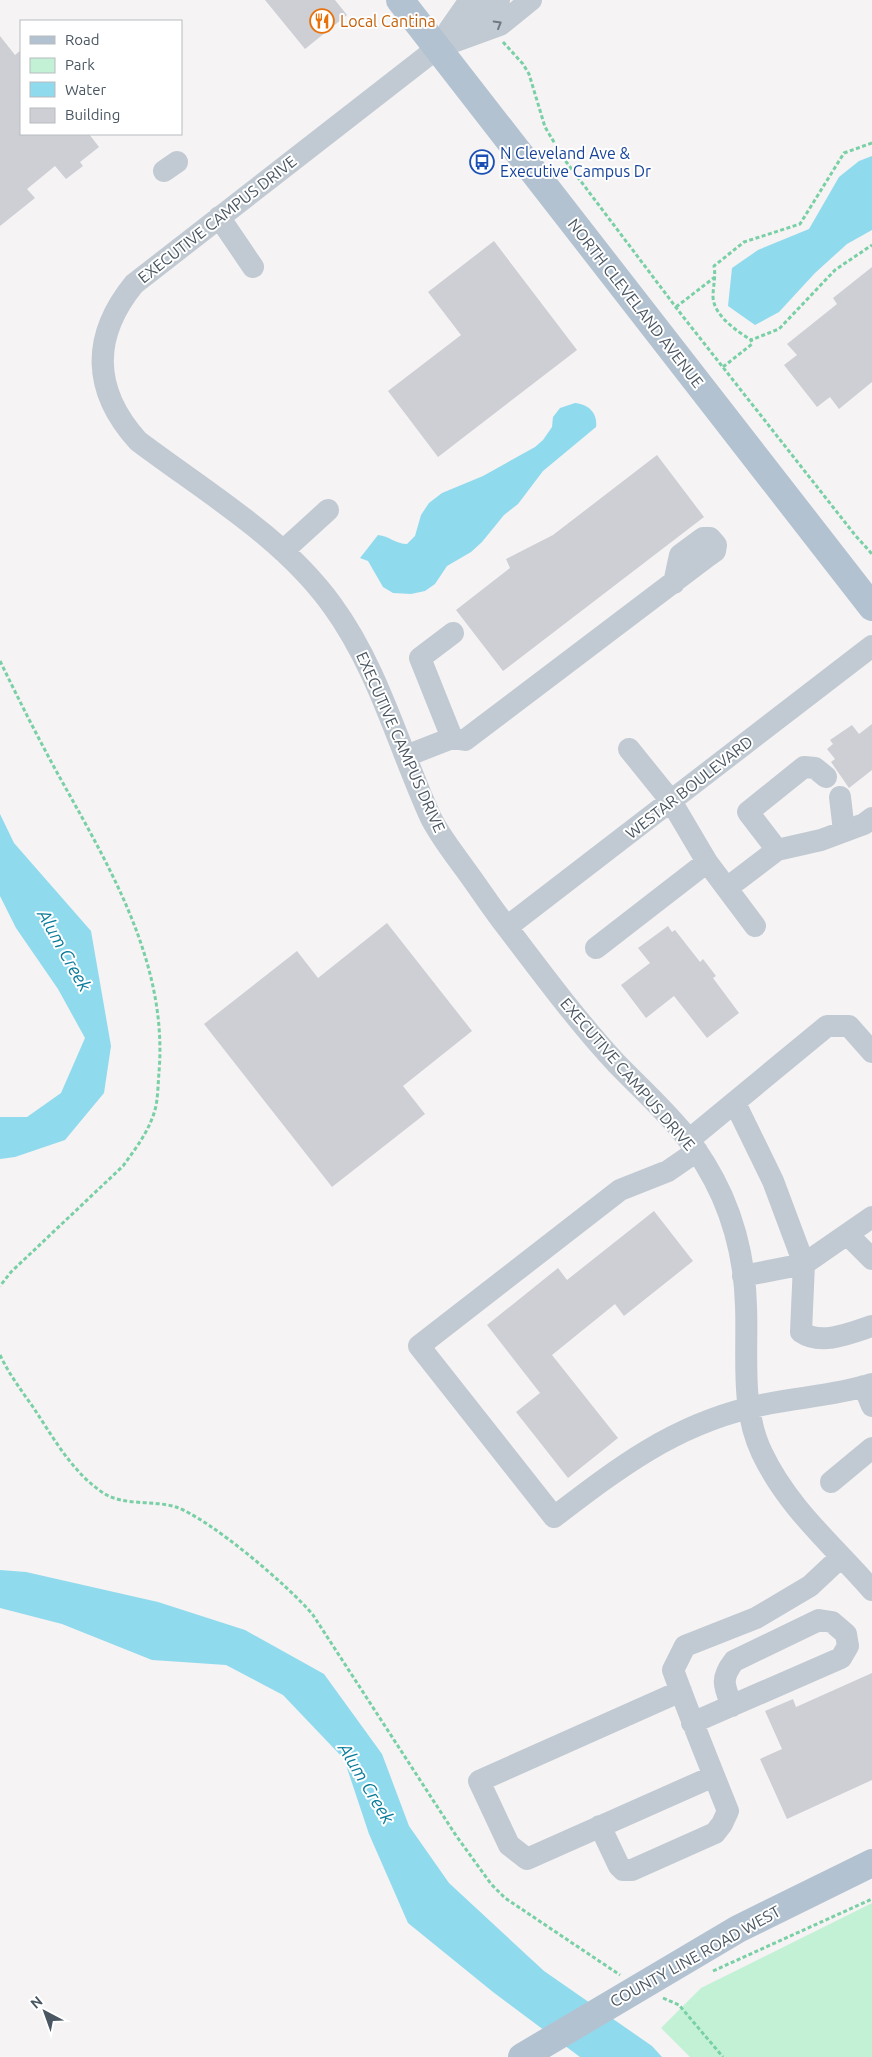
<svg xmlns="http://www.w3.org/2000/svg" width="872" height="2057" font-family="Ubuntu,sans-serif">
<rect width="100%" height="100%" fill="#f5f3f3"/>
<!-- green -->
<path fill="#c3f1d5" d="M872 1903V2057H690L661 2028 701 1988Z"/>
<!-- water -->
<path fill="#90daee" d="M872 156V230L847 244 815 273 779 312 755 325 728 306 732 268 758 250 809 229 839 177 859 161Z
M575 403C588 404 598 413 596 427L543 471 518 504 504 515 482 542 471 552 447 566 435 584 425 591 411 594 393 593 383 587 368 561 360 558 378 535C389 536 396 544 407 544L415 536 421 515 429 503 442 493 483 476 535 447 543 440 552 427 553 417 560 408Z
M0 814 14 843 91 931 111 1046 104 1093 65 1140 15 1157 0 1159V1117H27L61 1093 85 1038 58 989 16 928 0 896Z
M0 1570 26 1572 158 1602 245 1630 324 1674 382 1754 409 1826 449 1883 544 1971 652 2046 662 2057H580L493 1992 408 1923 369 1834 344 1759 283 1695 226 1665 152 1660 62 1624 0 1608Z"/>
<!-- building -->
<path fill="#cdcfd5" d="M265 0H335L347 15 305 49Z
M0 36 15 55 21 50V134H89L99 147 80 162 83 166 66 179 55 166 27 189 35 198 0 226Z
M494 241 577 350 438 457 388 391 461 335 428 292Z
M872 267V382L839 409 830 397 817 407 784 365 797 355 787 344 837 304 833 298Z
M657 455 704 517 503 671 456 610 510 568 506 559 553 535Z
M872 724V770L849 788 831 762 835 759 827 749 833 744 830 740 852 725 859 734Z
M387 923 472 1031 403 1086 425 1114 332 1187 204 1024 297 951 318 978Z
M668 926 672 932 675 930 700 962 703 959 716 976 713 978 739 1013 707 1038 674 996 646 1018 621 985 650 963 638 948Z
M654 1211 693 1261 624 1316 615 1304 552 1355 618 1438 568 1478 516 1412 540 1393 487 1325 558 1268 567 1280Z
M872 1673V1780L787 1819 760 1759 782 1749 765 1711 793 1699 796 1707Z"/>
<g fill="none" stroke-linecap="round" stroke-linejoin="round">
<!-- path -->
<path stroke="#7ad0a6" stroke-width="3" stroke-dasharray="4 2.5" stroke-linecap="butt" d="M503 42 523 64 529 74 545 127 564 159 681 314 855 535 872 554
M872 143 844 153 800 224 744 242 714 266C716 277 713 286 713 297 714 316 737 331 751 340L779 329 835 270 872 245
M676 307 715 277
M723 367 752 344 751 340
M0 661C19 700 38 738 59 776 110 868 168 964 159 1072 158 1084 158 1099 155 1110 149 1131 136 1148 123 1166L11 1272 0 1286
M0 1355C9 1374 21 1390 33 1407 53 1437 73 1474 105 1494 125 1506 154 1500 176 1507 210 1519 289 1586 313 1615L455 1834 491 1884 505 1898 620 1975
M713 1971 872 1899
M663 1998 679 2005 723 2057"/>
<!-- minor -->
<path stroke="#c1cad2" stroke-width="22" d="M499 0 134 284C91 337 92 390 138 441 204 491 282 536 332 605 378 668 398 745 430 816 439 835 453 852 465 869 479 888 492 908 506 926 542 973 577 1021 617 1064 661 1109 695 1136 722 1196 737 1230 745 1269 746 1306 748 1355 740 1407 762 1453 788 1508 833 1545 872 1590
M449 30 470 0
M456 41 500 25 531 0
M164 171 177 162
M219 217 253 267
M283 551 328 510
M452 738 420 658 453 633
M629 749 671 801 707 862 755 926
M406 756 452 738 465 740 708 556 715 551 716 545 710 538H703L680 555 674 583
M840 797 844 831
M777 850 748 812 804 767 815 768 826 777
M727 888 777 850 821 840 864 824 872 818
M507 927 872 646
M596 948 707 862
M735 1103 773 1181 804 1264 801 1332C821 1346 851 1333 872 1326
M690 1139 827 1026H849L872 1052
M697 1151 668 1171 620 1190 419 1346 554 1517C617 1469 671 1427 749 1408 790 1397 832 1397 872 1384
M848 1235 872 1259
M743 1276 804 1264 872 1217
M864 1386 872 1406
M831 1482 872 1448
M681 1691 479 1781 509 1845 527 1859 714 1776C700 1741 686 1706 673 1670L685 1646 756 1618 810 1586 841 1557
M692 1723 841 1658 848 1646 846 1634 832 1622 819 1620 734 1661C720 1679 724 1686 732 1706
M600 1826 619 1866 623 1870H632L715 1833 722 1824 728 1811 714 1776"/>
<!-- major -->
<path stroke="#b3c2d1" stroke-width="28" d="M400 0 872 607
M522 2057 738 1929 872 1863"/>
</g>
<!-- one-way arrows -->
<defs><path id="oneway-chevron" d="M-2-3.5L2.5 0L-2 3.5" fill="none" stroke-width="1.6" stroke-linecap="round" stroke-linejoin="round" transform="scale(1.25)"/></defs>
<use stroke="#6e7983" href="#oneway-chevron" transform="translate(498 24) rotate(-30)"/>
<!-- icons -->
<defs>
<g id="restaurant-ring" transform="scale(1.25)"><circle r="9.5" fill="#fff" stroke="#e8710a" stroke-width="1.5"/><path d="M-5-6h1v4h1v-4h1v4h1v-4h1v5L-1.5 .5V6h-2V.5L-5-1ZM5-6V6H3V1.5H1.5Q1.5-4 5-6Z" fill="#e8710a"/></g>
<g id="bus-ring" transform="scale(1.25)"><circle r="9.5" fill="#fff" stroke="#1a4fb4" stroke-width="1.5"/><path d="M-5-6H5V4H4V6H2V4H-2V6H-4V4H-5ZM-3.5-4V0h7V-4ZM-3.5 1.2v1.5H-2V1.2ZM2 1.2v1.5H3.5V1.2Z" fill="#1a4fb4"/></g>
</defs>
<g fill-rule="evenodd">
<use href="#restaurant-ring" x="322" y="21"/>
<use href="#bus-ring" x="482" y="162"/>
</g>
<g text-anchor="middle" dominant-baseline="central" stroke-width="4" stroke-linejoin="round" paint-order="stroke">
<!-- food labels -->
<g font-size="16" fill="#c56008" stroke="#fff" text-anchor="start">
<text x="340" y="21">Local Cantina</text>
</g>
<!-- transit labels -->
<g font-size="16" fill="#164399" stroke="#fff" text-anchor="start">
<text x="500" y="153">N Cleveland Ave &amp;<tspan x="500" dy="18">Executive Campus Dr</tspan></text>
</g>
<!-- street labels -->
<g font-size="16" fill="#4a5661" stroke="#fff">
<text transform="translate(217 219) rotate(-38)">EXECUTIVE CAMPUS DRIVE</text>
<text transform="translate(636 303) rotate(52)">NORTH CLEVELAND AVENUE</text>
<text transform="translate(401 742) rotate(66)">EXECUTIVE CAMPUS DRIVE</text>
<text transform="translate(689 787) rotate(-38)">WESTAR BOULEVARD</text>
<text transform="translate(628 1074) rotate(49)">EXECUTIVE CAMPUS DRIVE</text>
<text transform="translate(695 1956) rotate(-29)">COUNTY LINE ROAD WEST</text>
</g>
<!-- water labels -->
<g font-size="18" font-style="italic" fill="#0c7c9b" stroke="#fff">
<text transform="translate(65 950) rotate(61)">Alum Creek</text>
<text transform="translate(367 1783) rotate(59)">Alum Creek</text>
</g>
</g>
<!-- legend -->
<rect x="20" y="20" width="162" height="115" fill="#ffffff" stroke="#b7bbc0"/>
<rect x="30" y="36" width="25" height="8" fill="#b3c2d1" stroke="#b7bbc0"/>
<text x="65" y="45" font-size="15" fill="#4a5661">Road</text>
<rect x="30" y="58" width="25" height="15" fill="#c3f1d5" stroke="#b7bbc0"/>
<text x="65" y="70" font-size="15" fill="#4a5661">Park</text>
<rect x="30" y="82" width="25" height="15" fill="#90daee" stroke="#b7bbc0"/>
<text x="65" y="95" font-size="15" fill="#4a5661">Water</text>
<rect x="30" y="108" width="25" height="15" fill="#cdcfd5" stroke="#b7bbc0"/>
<text x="65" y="120" font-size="15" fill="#4a5661">Building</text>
<!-- north arrow -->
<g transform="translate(45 2012) rotate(319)" stroke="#ffffff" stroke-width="4" paint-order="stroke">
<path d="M0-4L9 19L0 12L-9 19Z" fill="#4a5661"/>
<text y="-8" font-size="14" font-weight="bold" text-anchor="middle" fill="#4a5661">N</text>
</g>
</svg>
